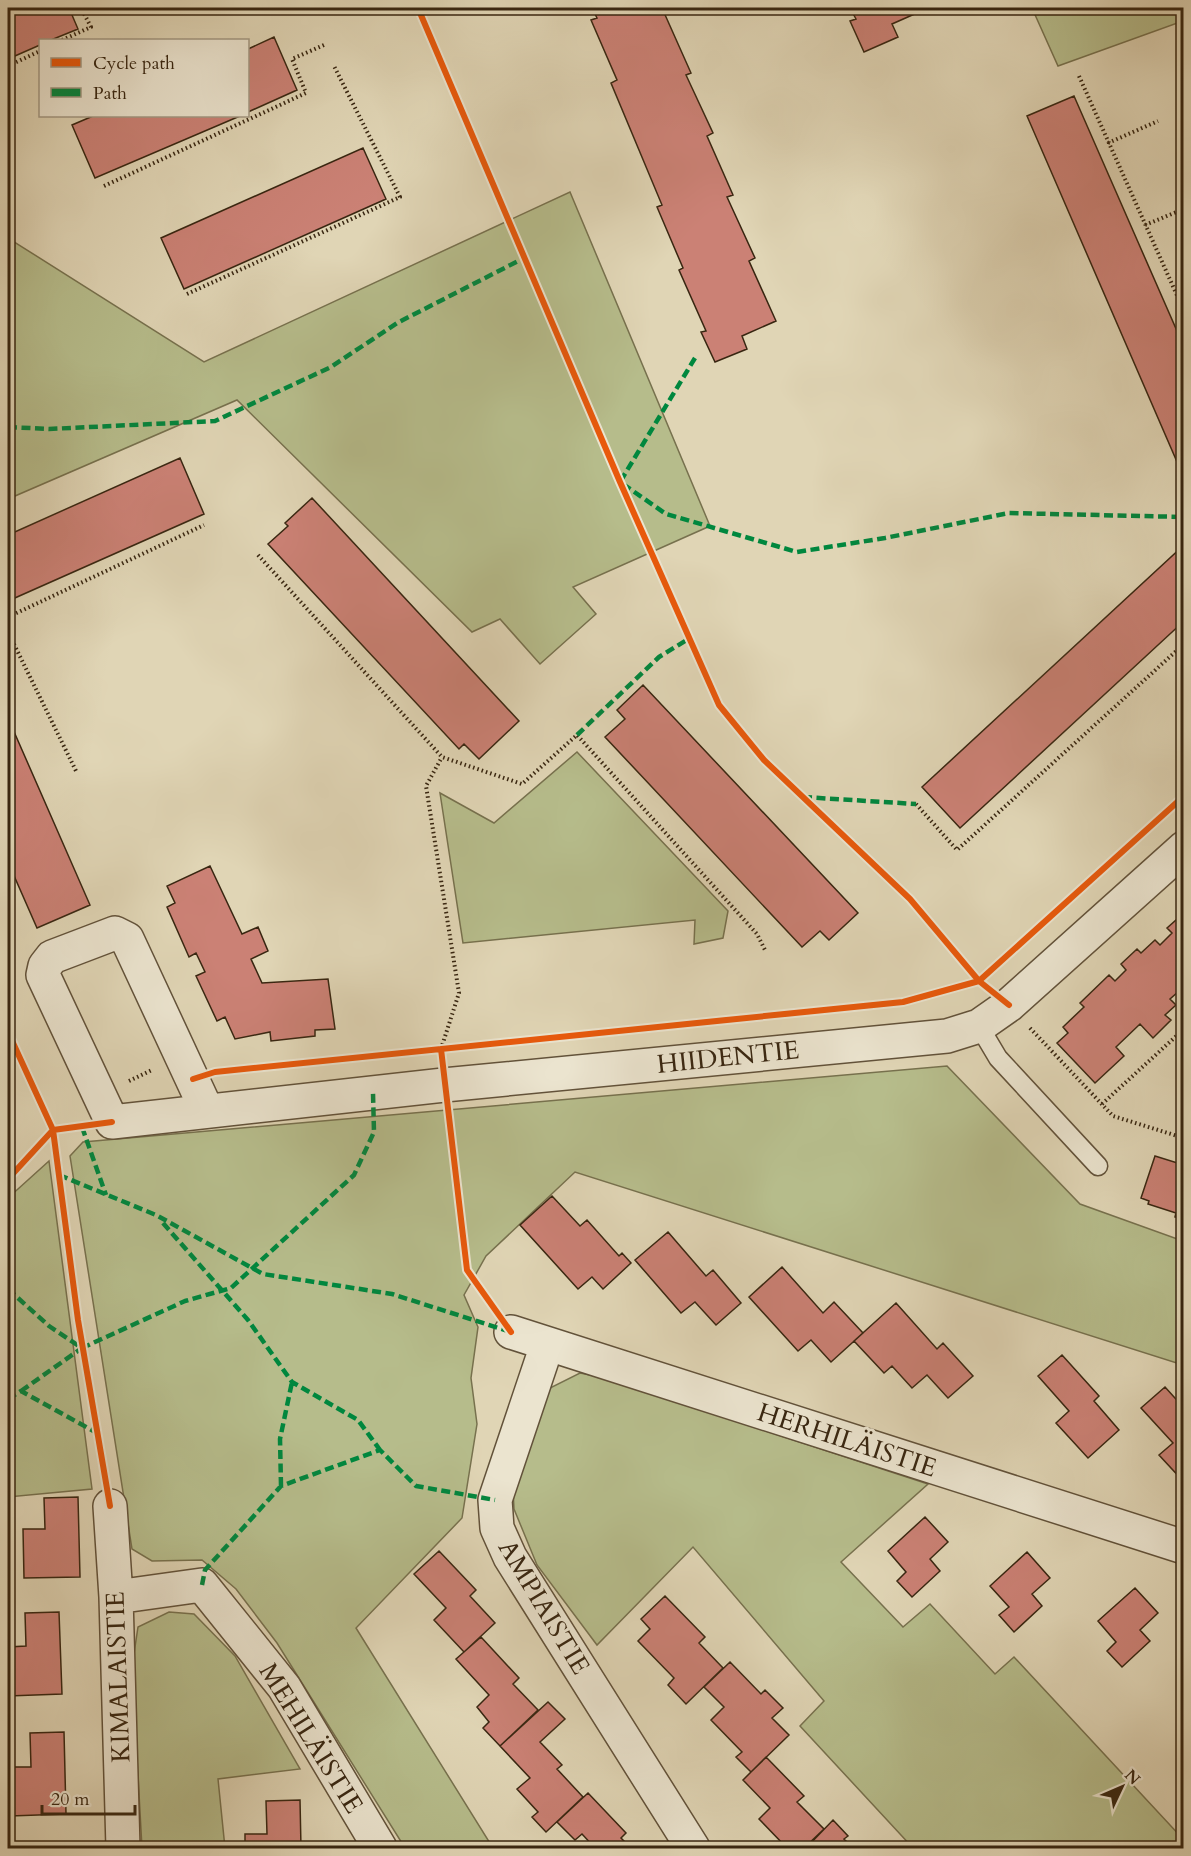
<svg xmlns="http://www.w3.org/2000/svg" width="1191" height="1856" font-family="Cardo,serif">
<rect width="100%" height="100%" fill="#e0d5b5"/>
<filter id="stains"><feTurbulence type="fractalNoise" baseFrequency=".00333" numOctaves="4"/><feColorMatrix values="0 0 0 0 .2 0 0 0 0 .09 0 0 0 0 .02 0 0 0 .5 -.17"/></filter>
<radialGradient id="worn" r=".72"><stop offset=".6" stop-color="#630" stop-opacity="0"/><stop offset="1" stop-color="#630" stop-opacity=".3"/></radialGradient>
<!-- green -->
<path fill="#b6bc8b" stroke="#77714e" stroke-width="1.5" d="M1032 8H1183V21L1058 66Z
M570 192 710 526 573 587 596 614 540 664 500 619 472 632 237 400 8 499V238L204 362Z
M577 752 728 911 723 938 694 944 695 920 463 943 440 793 494 823Z
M947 1066 1080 1204 1183 1241V1365L575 1172 486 1256 464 1295 478 1327 471 1378 477 1424 462 1518 356 1628 493 1848H405L277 1643 236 1589 202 1560 152 1561 132 1549 70 1156 83 1142Z
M49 1161 92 1489 8 1497V1198Z
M580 1373 601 1377 928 1484 841 1562 903 1627 930 1604 995 1674 1014 1657 1183 1839V1848H913L800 1726 824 1701 693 1547 597 1645 537 1565 514 1509 513 1490 548 1389Z
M169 1612 194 1614 235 1656 300 1769 218 1779 225 1848H142L132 1667 138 1627Z"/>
<!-- building -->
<path fill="#cb8175" stroke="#382611" stroke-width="1.5" d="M8 8H69L78 29 51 40H40V45L8 59Z
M592 8H662L691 73 686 75 713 133 707 136 733 195 727 197 755 258 749 261 776 321 742 336 747 349 715 362 701 332 706 331 679 270 683 268 657 207 662 205 611 83 617 80 591 20 597 18Z
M850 8H925L926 9 892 24 898 37 864 52 850 21 856 19Z
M274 37 297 90 248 112V49Z
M1074 96 1184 347V470L1181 471 1027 116Z
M93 116H240L95 178 72 125Z
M363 148 386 199 184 289 161 238Z
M180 458 204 514 8 601V535Z
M312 498 519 721 479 759 464 744 459 749 268 544 288 526 285 523Z
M1184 545V621L960 828 922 787Z
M643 685 858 913 829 940 820 931 802 947 605 737 625 719 617 710Z
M8 718 90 905 37 928 8 862Z
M210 866 242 934 258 927 268 951 251 959 262 983 328 979 335 1029 315 1030V1036L271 1041 270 1032 235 1039 225 1017 217 1021 196 976 205 972 196 953 189 957 167 907 175 903 167 886Z
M1184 913V997L1178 992 1170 999 1176 1005 1165 1015 1171 1020 1153 1038 1140 1024 1116 1047 1124 1056 1095 1083 1057 1043 1068 1033 1063 1027 1084 1007 1080 1003 1109 975 1115 981 1126 970 1121 964 1137 949 1141 953 1155 940 1160 945 1172 933 1167 928Z
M1155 1156 1184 1165V1219L1175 1217 1176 1213 1148 1204 1149 1201 1141 1198Z
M552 1196 580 1226 587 1220 619 1256 622 1253 631 1263 603 1289 592 1277 578 1289 520 1225Z
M668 1232 706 1276 713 1270 741 1303 716 1325 695 1302 681 1313 635 1260Z
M782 1267 823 1313 834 1302 863 1333 831 1362 811 1340 798 1351 749 1297Z
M896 1303 937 1349 943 1343 973 1376 948 1398 927 1375 912 1388 892 1366 884 1373 854 1341Z
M1062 1355 1099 1396 1094 1401 1119 1430 1088 1458 1056 1423 1069 1411 1038 1376Z
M1165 1387 1184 1408V1482L1159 1455 1173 1443 1141 1408Z
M78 1497 80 1577 24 1578 23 1529H45L44 1498Z
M925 1517 948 1542 930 1559 940 1571 912 1597 897 1581 906 1572 888 1551Z
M439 1551 476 1590 470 1596 495 1623 464 1652 434 1620 446 1608 414 1574Z
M1027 1552 1050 1578 1032 1594 1042 1606 1014 1632 999 1615 1009 1607 990 1586Z
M1135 1588 1158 1613 1140 1630 1150 1641 1122 1667 1107 1651 1116 1642 1098 1621Z
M665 1596 705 1637 699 1643 723 1668 686 1704 668 1685 674 1678 638 1641 650 1629 641 1619Z
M59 1612 62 1694 8 1696V1647L26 1646 25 1613Z
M481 1637 519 1678 513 1684 538 1710 500 1746 483 1728 489 1722 477 1707 489 1695 456 1659Z
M730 1662 761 1694 765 1690 783 1708 772 1718 789 1735 751 1772 736 1757 742 1752 711 1720 724 1707 704 1687Z
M548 1702 565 1719 540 1742 562 1765 557 1769 583 1797 546 1832 532 1817 538 1812 517 1789 530 1778 500 1746Z
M64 1732 66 1814 10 1816 8 1767H31L30 1733Z
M766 1757 804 1796 797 1802 824 1829 804 1848H787L759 1819 770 1808 743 1780Z
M588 1793 626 1833 621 1838 631 1848H595L582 1834 575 1840 557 1822Z
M300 1800 301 1848H245V1834H267L266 1801Z
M833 1820 848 1836 844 1839 853 1848H806Z"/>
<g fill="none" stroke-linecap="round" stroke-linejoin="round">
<!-- service casing -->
<g stroke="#62523a" stroke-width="21">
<path id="service" d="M979 1026 998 1058 1098 1166"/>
</g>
<!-- minor casing -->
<g stroke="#62523a" stroke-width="36">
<path id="minor" d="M207 1111 127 939 115 933 52 957 45 966 43 975 112 1122 444 1085 947 1036 979 1026 1009 1005 1184 848
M511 1332 1184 1547
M547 1345 495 1500 497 1528 510 1557 693 1848
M110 1506 116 1597 123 1848
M116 1597 202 1585 284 1687 380 1848"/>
</g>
<!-- path -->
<path stroke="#382611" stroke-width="4" stroke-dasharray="1.5 3" stroke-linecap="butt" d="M62 40 91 27 81 8
M8 66 40 51
M1079 76 1184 311
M1108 143 1158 121
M104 186 306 93 292 59 324 45
M1145 225 1184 209
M187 294 400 197 334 66
M258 555 442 757 522 784 577 735 757 934 766 952
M8 617 204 525
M8 632 77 773
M916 804 957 850 1184 644
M1030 1028 1113 1116 1184 1138
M441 1049 459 993 426 786 442 757
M129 1081 152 1070
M1102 1104 1184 1029"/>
<!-- service -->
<use href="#service" stroke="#ebe4cf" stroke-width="18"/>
<!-- minor -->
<use href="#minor" stroke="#ebe4cf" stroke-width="33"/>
<!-- quiet -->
<path stroke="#00873e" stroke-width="4.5" stroke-dasharray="9 4.5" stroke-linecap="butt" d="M695 358 620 482 666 514 797 552 885 538 1009 513 1184 517
M8 427 49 429 215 421 331 367 397 323 524 258
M577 735 659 657 690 638
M803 797 916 804
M82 1127 106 1195
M59 1175 156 1215 263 1274 392 1294 508 1331
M163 1223 248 1320 292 1382 358 1420 380 1450
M8 1289 49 1326 82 1348 185 1301 231 1288 354 1175 374 1132 373 1093
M21 1391 82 1348
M8 1399 21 1391 97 1433
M281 1486 280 1439 292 1382
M202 1585 205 1570 281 1486 380 1450 416 1486 495 1500"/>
<!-- cycleway casing -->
<g stroke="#ebe4cf" stroke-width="10">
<path id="cycleway" d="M418 8 620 482 719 705 764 760 910 899 979 981 1009 1005
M8 1032 53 1130 78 1320 110 1506
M441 1049 467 1270 511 1332
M193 1079 215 1072 903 1002 979 981 1184 796
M8 1179 53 1130 112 1122"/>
</g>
<!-- cycleway -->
<use href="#cycleway" stroke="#e8590c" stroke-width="6"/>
</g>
<g text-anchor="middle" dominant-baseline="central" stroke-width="6" stroke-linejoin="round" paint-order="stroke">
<!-- street labels -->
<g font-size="26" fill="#382611" stroke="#ebe4cf">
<text transform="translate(728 1057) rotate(-6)">HIIDENTIE</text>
<text transform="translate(847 1440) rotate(18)">HERHILÄISTIE</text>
<text transform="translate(544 1607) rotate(59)">AMPIAISTIE</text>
<text transform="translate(118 1677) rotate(-92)">KIMALAISTIE</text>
<text transform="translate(311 1738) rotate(58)">MEHILÄISTIE</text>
</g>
</g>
<!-- margin -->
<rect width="1191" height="1856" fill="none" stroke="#e0d5b5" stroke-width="30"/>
<rect x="9" y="9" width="1173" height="1838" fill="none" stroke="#382611" stroke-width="3"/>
<rect x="15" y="15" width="1161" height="1826" fill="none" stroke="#382611" stroke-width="1.5"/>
<!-- legend -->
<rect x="39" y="39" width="210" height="78" fill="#ebe4cf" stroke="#a39883" stroke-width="1.5"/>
<rect x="51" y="58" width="30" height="9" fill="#e8590c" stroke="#a39883" stroke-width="1.5"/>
<text x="93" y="69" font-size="18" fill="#382611">Cycle path</text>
<rect x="51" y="88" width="30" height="9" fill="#00873e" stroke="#a39883" stroke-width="1.5"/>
<text x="93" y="99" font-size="18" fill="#382611">Path</text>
<!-- north arrow -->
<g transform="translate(1122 1787) rotate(46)" stroke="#ebe4cf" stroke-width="4.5" paint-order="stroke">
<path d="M0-4.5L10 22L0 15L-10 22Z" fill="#382611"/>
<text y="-9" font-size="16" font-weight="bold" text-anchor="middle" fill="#382611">N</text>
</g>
<!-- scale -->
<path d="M42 1805v9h93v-9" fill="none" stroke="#382611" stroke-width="3"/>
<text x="51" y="1805" font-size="18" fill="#382611" stroke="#ebe4cf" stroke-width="4.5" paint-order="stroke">20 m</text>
<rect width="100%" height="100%" filter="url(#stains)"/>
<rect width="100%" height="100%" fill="url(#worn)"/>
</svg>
